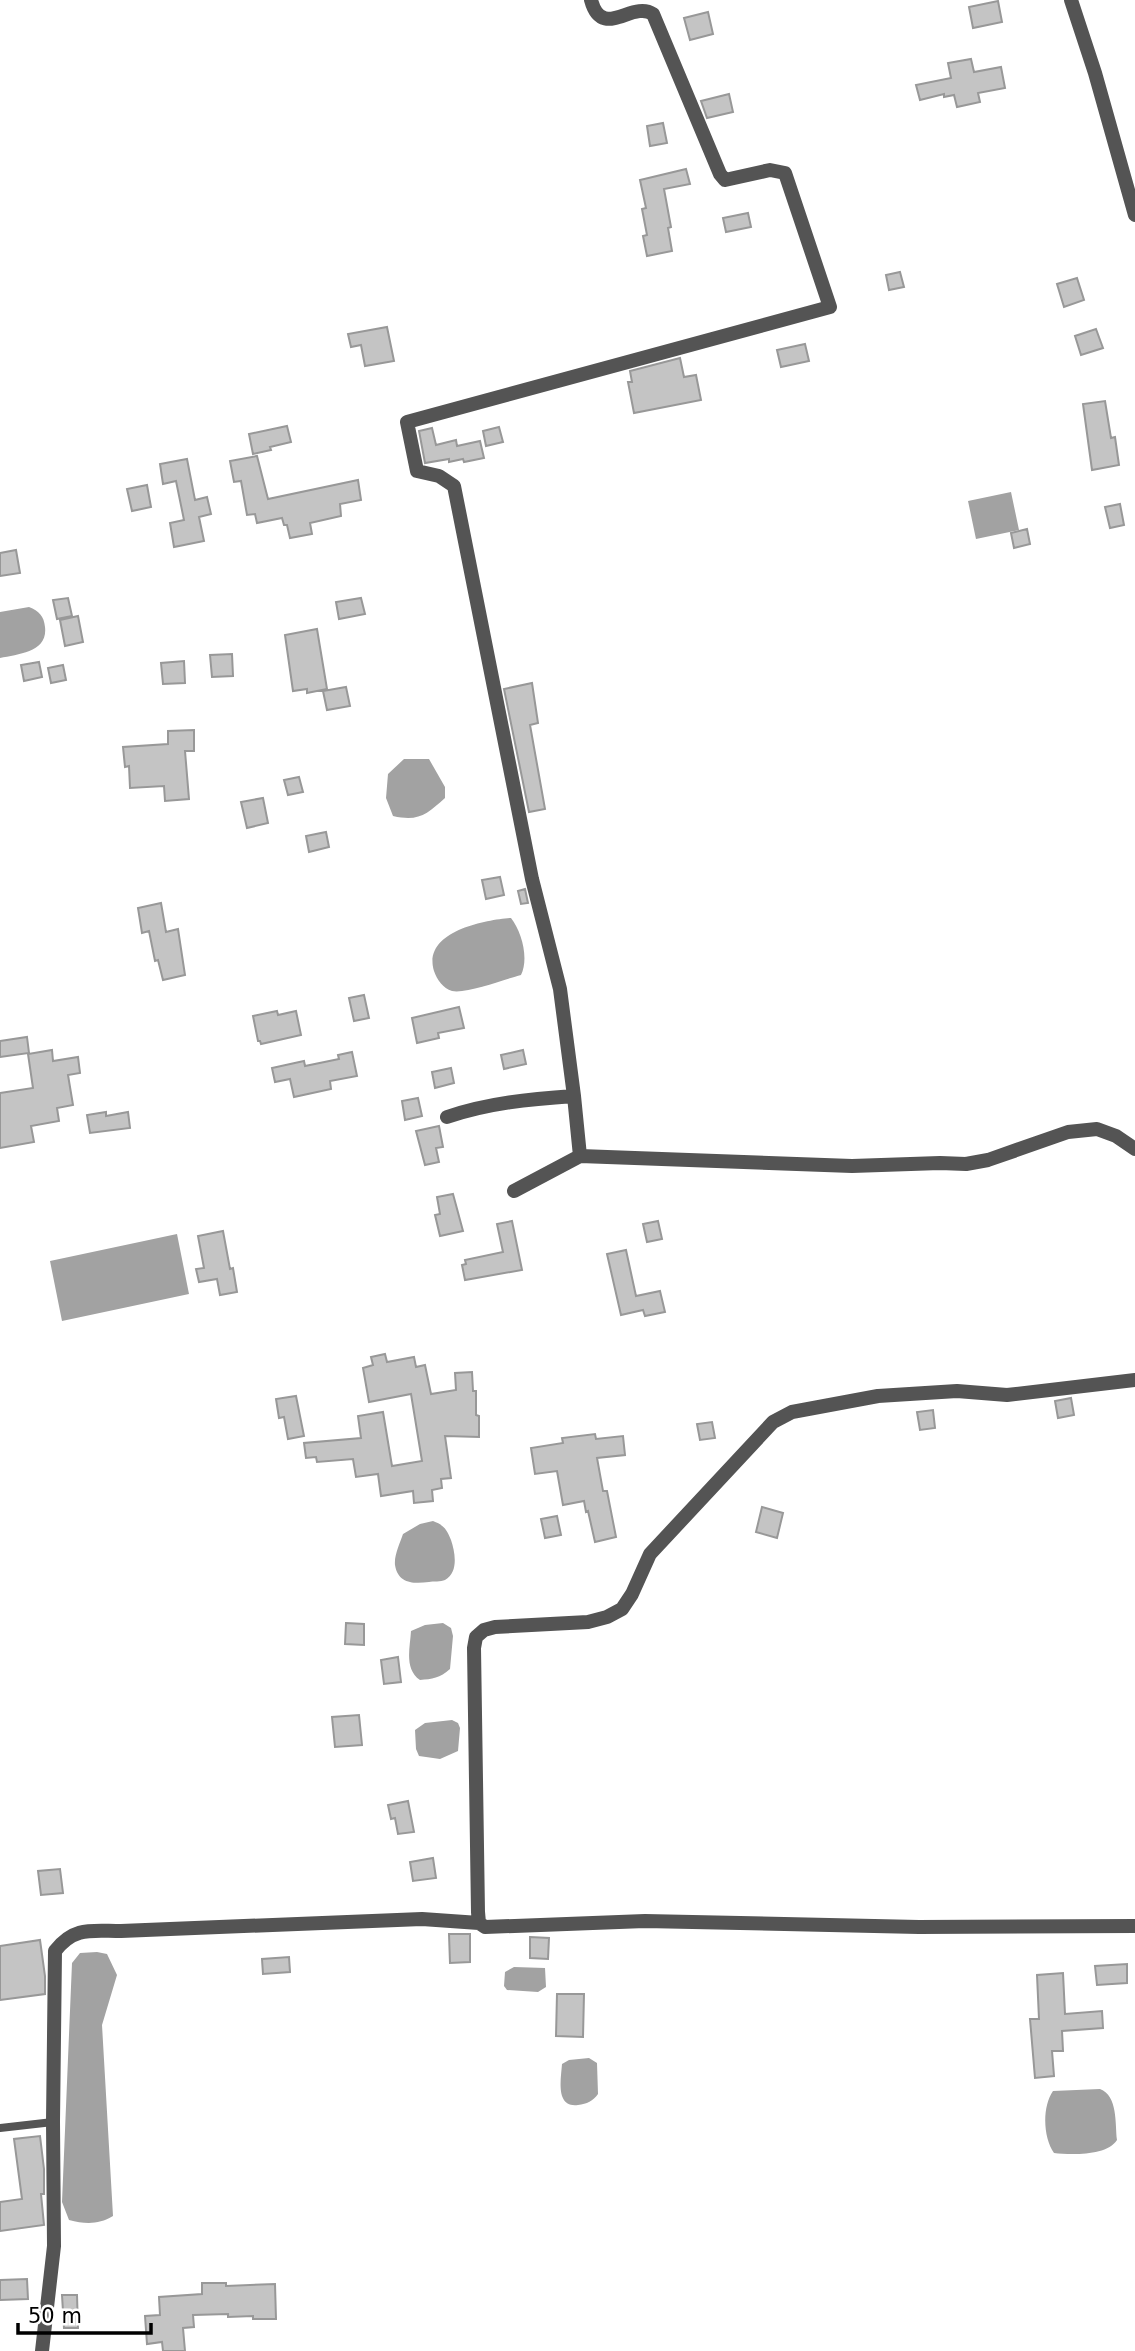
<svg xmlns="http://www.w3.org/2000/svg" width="1135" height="2351" font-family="'DejaVu Sans',sans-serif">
<rect width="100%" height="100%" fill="#fff"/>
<!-- water -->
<path fill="#a2a2a2" d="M1011 492 1019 530 976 539 968 501Z
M29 607C39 611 44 616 45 627 48 652 19 654 0 658V612Z
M404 759H429L445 787V798C427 814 419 822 393 816L386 798 388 774Z
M511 918C522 932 529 959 521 975 505 979 467 994 452 991 443 988 437 980 434 971 422 932 484 920 511 918Z
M177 1234 189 1294 62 1321 50 1261Z
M433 1521C444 1525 447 1530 451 1540 455 1552 459 1572 445 1580 441 1582 433 1581 429 1582 414 1584 398 1584 395 1565 394 1555 400 1543 403 1534L420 1524Z
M443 1623 451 1628 453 1636 450 1669C440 1678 432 1679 420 1680 404 1669 410 1648 411 1631L425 1625Z
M452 1720 458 1723 460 1728 458 1751 440 1759 419 1756 416 1749 415 1730 425 1723Z
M97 1952 107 1954 117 1975 102 2025 113 2216C98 2225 85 2224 69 2220L62 2202 72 1963 80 1953Z
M514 1967 545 1968 546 1987 538 1992 507 1990 504 1986 505 1972Z
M589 2058 597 2063 598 2094C593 2101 587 2104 578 2105 555 2108 561 2079 562 2064L569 2060Z
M1100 2089C1118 2096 1115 2123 1117 2140 1107 2156 1071 2155 1054 2153 1043 2137 1042 2107 1053 2091Z"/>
<!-- building -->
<path fill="#c4c4c4" stroke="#989898" stroke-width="2" d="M998 1 1002 22 973 28 969 7Z
M708 12 713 34 690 40 684 18Z
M971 59 974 72 1001 67 1005 88 978 93 980 102 957 107 954 95 944 97V94L920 100 916 85 951 78 948 63Z
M729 94 733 112 707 118 701 101Z
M663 123 667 143 650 146 647 126Z
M686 169 690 184 664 189 671 227 668 228 672 251 647 256 643 236 647 235 642 209 646 208 640 180Z
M748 213 751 227 726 232 723 218Z
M900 272 904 287 889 290 886 275Z
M1077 278 1084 300 1064 307 1057 284Z
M387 327 394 361 365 366 361 345 351 347 348 334Z
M1096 329 1103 348 1081 355 1075 336Z
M805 344 809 361 781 367 777 350Z
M680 358 684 377 696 375 701 400 634 413 628 382H632L630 371Z
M1105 401 1111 438 1115 437 1119 465 1092 470 1083 404Z
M287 426 291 442 270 447 271 450 253 454 249 434Z
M499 427 503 442 486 446 483 431Z
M432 428 436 445 456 440 457 446 480 441 484 458 464 462 463 459 449 462V459L425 463 419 431Z
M257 456 268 499 358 480 361 500 340 504 341 516 310 523 312 534 290 538 287 525H284L282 518 257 523 255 514 247 515 241 481 234 482 230 461Z
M187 459 195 500 207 497 211 514 199 517 204 541 174 547 170 523 184 520 176 481 163 484 160 464Z
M147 485 151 507 132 511 127 489Z
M1120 504 1124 525 1110 528 1105 507Z
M1027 529 1030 544 1014 548 1011 533Z
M16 550 20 573 0 576V553Z
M68 598 72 616 57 619 53 600Z
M361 598 365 614 339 619 336 602Z
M78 616 83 642 65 646 60 620Z
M317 629 327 689 307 693V689L293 691 285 635Z
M232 654 233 676 212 677 210 655Z
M184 661 185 683 163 684 161 663Z
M39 662 42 677 24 681 21 665Z
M63 665 66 680 51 683 48 668Z
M532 683 538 723 530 725 545 809 529 812 504 689Z
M346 687 350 706 327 710 323 691Z
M194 730V751H185L189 799 165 801 164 786 130 788 129 766 125 767 123 747 168 744V731Z
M299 777 303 792 288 795 284 780Z
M263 798 268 823 247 828 241 802Z
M326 832 329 847 309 852 306 836Z
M500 877 504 895 486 899 482 880Z
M525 889 528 903 521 904 518 891Z
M161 903 166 932 178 929 185 975 163 980 158 960 155 961 149 931 142 933 138 908Z
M364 995 369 1018 354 1021 349 998Z
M459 1007 464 1028 438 1033 439 1038 417 1043 412 1018Z
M277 1011 278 1015 296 1011 301 1035 261 1044 260 1041H258L253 1016Z
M27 1037 29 1053 0 1057V1041Z
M52 1050 53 1061 78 1057 80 1073 68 1075 73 1105 57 1108 59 1121 31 1126 34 1142 0 1148V1093L33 1088 28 1054Z
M523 1050 526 1064 504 1069 501 1055Z
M352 1052 357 1076 330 1081 331 1089 294 1097 290 1079 275 1082 272 1068 304 1061 305 1066 339 1059 338 1055Z
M451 1068 454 1083 435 1088 432 1072Z
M418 1098 422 1116 405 1120 402 1101Z
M106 1112V1116L128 1112 130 1128 90 1133 87 1115Z
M439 1126 443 1147 436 1148 439 1162 425 1165 416 1131Z
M453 1194 463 1231 440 1236 435 1215 440 1214 437 1197Z
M512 1221 522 1270 465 1280 462 1265 466 1264 465 1260 503 1252 497 1224Z
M658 1221 662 1239 647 1242 643 1224Z
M223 1231 230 1269 233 1268 237 1292 220 1295 217 1279 199 1282 196 1269 204 1268 198 1236Z
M626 1250 636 1296 660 1291 665 1312 645 1316 643 1310 621 1315 607 1254Z
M385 1354 387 1362 414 1357 416 1367 425 1365 431 1394 456 1390 455 1373 472 1372 473 1391H476V1415L479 1416V1437L445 1436 451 1478 441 1479 442 1488 432 1490 433 1501 414 1503 413 1491 381 1496 378 1474 356 1477 353 1459 317 1462 316 1457 306 1458 304 1443 361 1438 358 1416 383 1412 392 1466 422 1461 411 1394 369 1402 363 1368 373 1365 371 1357Z
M296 1396 304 1436 288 1439 284 1417 279 1418 276 1399Z
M1071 1398 1074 1415 1058 1418 1055 1401Z
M933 1410 935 1428 920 1430 917 1412Z
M712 1422 715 1438 700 1440 697 1424Z
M595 1434 596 1439 623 1436 625 1455 597 1458 603 1491H607L616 1537 595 1542 588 1511 586 1512 584 1501 563 1505 557 1471 535 1474 531 1448 563 1443 562 1438Z
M762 1507 783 1513 777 1538 756 1532Z
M557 1516 561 1535 545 1538 541 1519Z
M346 1623 364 1624V1645L345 1644Z
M398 1657 401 1682 384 1684 381 1660Z
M359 1715 362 1745 335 1747 332 1717Z
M408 1801 414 1832 398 1834 395 1818 391 1819 388 1805Z
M433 1858 436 1878 413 1881 410 1862Z
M60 1869 63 1893 41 1895 38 1871Z
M449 1934H470V1962L450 1963Z
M530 1937 549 1938 548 1959 530 1958Z
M40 1940 45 1976V1994L0 2000V1946Z
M289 1957 290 1972 263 1974 262 1959Z
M1127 1964V1983L1097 1985 1095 1966Z
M1063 1973 1065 2014 1102 2011 1103 2028 1062 2031 1063 2051H1052L1054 2076 1035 2078 1030 2019H1039L1037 1975Z
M557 1994H584L583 2037 556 2036Z
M40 2136 44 2169V2194H41L44 2225 0 2231V2202L22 2199 14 2139Z
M27 2279 28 2299 0 2300V2280Z
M202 2283H226V2286L275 2284 276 2319H253V2316L228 2317V2314L193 2315 194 2327 183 2328 185 2351H163L162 2342 147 2344 145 2316 160 2315 159 2297 202 2294Z
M62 2295H77L78 2328H64Z"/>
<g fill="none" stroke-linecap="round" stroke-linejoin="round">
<!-- service -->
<path stroke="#545454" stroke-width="8" d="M0 2128 53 2122"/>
<!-- minor -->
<path stroke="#545454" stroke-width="14" d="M1071 0 1095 73 1135 215
M574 1096 560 989 532 879 454 486 439 476 417 471 407 422 830 307 785 173 770 170 725 180 720 174 653 14C632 0 602 41 591 0
M447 1117C488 1103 530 1099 574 1096L580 1156
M514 1191 580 1156 852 1166 940 1163 966 1164 988 1160 1068 1132 1097 1129 1116 1136 1135 1149
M1135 1380 1007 1395 957 1391 878 1396 792 1412 773 1422 650 1554 632 1594 622 1609 607 1617 588 1622 495 1627 484 1630 476 1637 474 1648 478 1912 479 1923 485 1927 645 1921 919 1927 1135 1926
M42 2351 54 2246 53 2122 55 1951C74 1926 92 1931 121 1931L422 1919 479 1923"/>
</g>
<!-- scale -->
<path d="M18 2323v10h133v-10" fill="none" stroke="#000000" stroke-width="3.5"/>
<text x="28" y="2323" font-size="21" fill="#000000" stroke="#ffffff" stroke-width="5" paint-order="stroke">50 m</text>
</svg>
